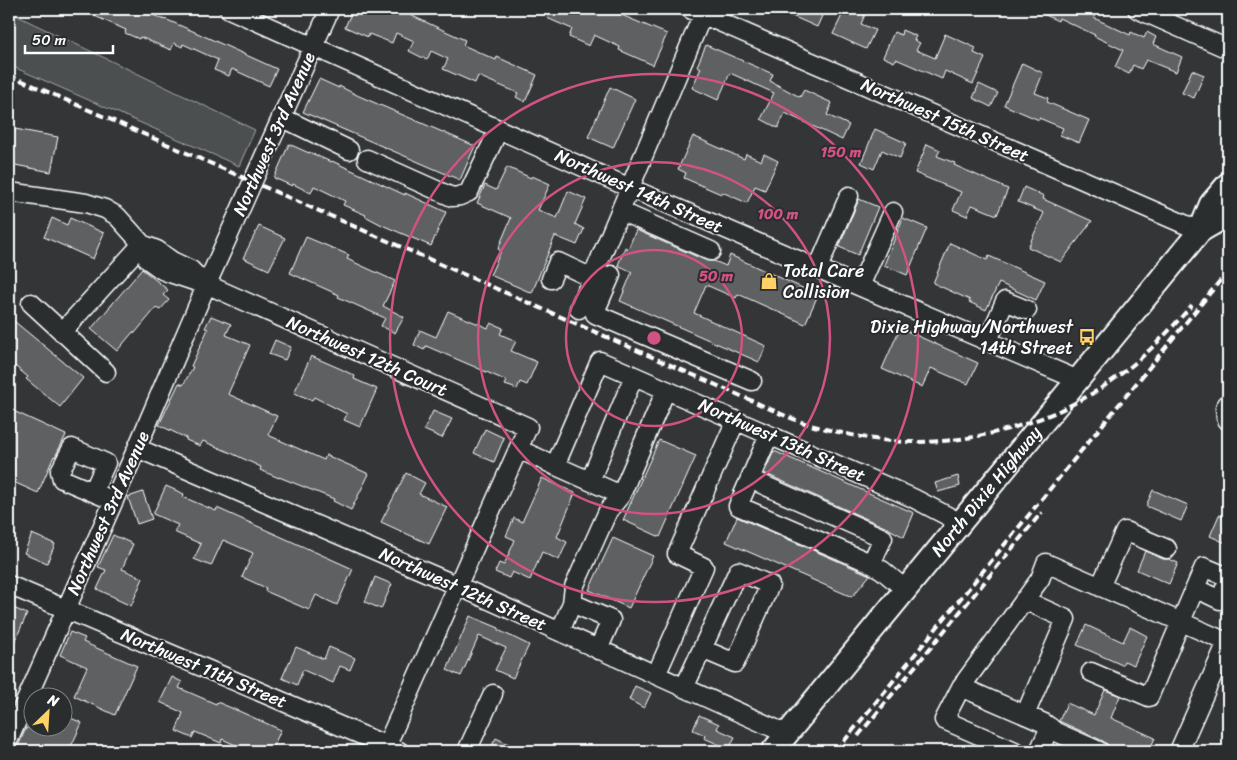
<svg xmlns="http://www.w3.org/2000/svg" width="1237" height="760" font-family="Sriracha,sans-serif">
<rect width="100%" height="100%" fill="#333536"/>
<filter id="ink" filterUnits="userSpaceOnUse"><feTurbulence type="fractalNoise" baseFrequency=".02" numOctaves="2"/><feDisplacementMap in="SourceGraphic" scale="10" xChannelSelector="R" yChannelSelector="G"/><feConvolveMatrix kernelMatrix="1 2 1 2 8 2 1 2 1" color-interpolation-filters="sRGB"/></filter>
<g filter="url(#ink)">
<!-- green -->
<path fill="#4c4f50" stroke="#a6a7a8" d="M9 12 255 130 239 166 9 65Z"/>
<!-- building -->
<path fill="#5f6162" stroke="#fff" d="M79 9H139L165 20V19L195 32 277 69 269 86 232 69 229 76 214 70 218 60 183 44 182 47 174 43 171 50 140 37 139 39 125 33 126 30Z
M353 9H397L465 40 463 45 496 60 497 57 537 75 525 102 516 97 518 93 478 76 475 83 443 69 448 59 431 51 427 60 409 51 414 41 396 33 392 43 369 34 368 37 345 27Z
M551 9H607L667 34 653 65 619 50 620 47 594 35 589 46 569 37 572 29 547 18Z
M776 9H825L817 27Z
M845 9H860L866 12 861 24 875 30 866 49 833 34Z
M1033 9H1079L1095 16 1094 18 1130 35 1131 32 1144 38 1147 32 1156 37 1153 44 1182 57 1176 72 1146 60 1141 69 1133 65 1129 74 1115 67 1123 50 1094 36 1095 35 1059 18 1058 21Z
M902 30 916 36 914 40 920 43 916 50 935 58 945 34 976 48 974 53 985 58 973 84 945 71 942 79 896 59 894 62 883 57 894 32 901 35Z
M706 45 773 74 770 81 800 97 804 90 832 103 827 115 849 125 842 140 785 113 778 128 761 119 774 93 730 73 718 100 692 88 701 68 697 66Z
M1022 63 1043 73 1035 93 1048 98 1047 102 1089 120 1079 143 1060 135 1063 128 1039 118V120L1004 105Z
M1192 70 1204 75 1194 98 1182 93Z
M319 79 339 88V86L359 96 475 146 460 180 303 112Z
M979 84 998 93 991 107 973 98Z
M610 87 635 99 613 148 588 137Z
M15 129 58 137 51 172 10 164V160H9V134L14 135Z
M875 129 906 143 900 158 882 150 874 169 861 163Z
M693 136 744 159 746 154 761 161 764 154 778 161 765 190 755 186 747 203 722 192 721 194 684 178 686 173 678 169Z
M289 144 309 153V152L331 162 332 161 405 195V193L446 212 431 246 382 225 365 216 366 215 343 205 345 201 314 186 311 193 293 184 292 186 274 178Z
M927 144 940 150 937 156 955 163 954 165 1008 189 997 215 972 205 967 216 953 210 961 192 915 173Z
M507 167 531 178 532 176 550 184 538 210 557 218 568 191 586 199 575 224 584 229 577 245 555 236 532 293 490 275 501 251 498 249 511 218 477 203 485 185 496 190Z
M1024 187 1044 196 1043 199 1092 221 1061 262 1028 247 1044 213 1018 202Z
M859 199 878 207 858 255 839 247Z
M52 218 67 225 70 218 104 233 93 259 44 237Z
M903 218 927 228 907 275 884 265Z
M259 226 285 238 269 270 243 258Z
M636 230 707 261H714L726 266 730 255 818 295 805 324 738 294 736 298 706 285 694 313 766 346 759 362 620 301 632 272 618 265 625 247 628 249Z
M306 237 349 255 347 259 395 281 383 306 404 317 395 333 381 326 385 318 338 297 339 295 290 273Z
M950 243 987 260 989 256 1045 281 1036 300 999 283 986 310 969 302 970 300 933 283Z
M142 269 168 290 163 295 169 300 160 310 156 308 135 333 133 332 117 351 91 329Z
M448 311 488 328 491 323 503 328 500 334 516 341 511 351 537 362 527 385 520 382 517 389 505 385 507 381 475 367 426 346 424 350 414 345 420 330 436 337Z
M211 316 231 324 226 335 250 345 228 394 277 416 268 435 324 460 326 455 369 474 351 510 333 501 334 499 279 477V478L260 470 261 467 231 453 203 441 200 446 186 440V438L159 425 179 383 183 385 193 367 191 366 208 329 205 328Z
M9 317 83 378 60 407 26 379 28 377 9 361Z
M900 328 978 363 968 384 931 368 922 387 882 369Z
M275 340 291 347 285 360 269 354Z
M311 356 341 369 355 376 354 379 377 389 360 427 344 420 347 414 314 397 312 400 294 393Z
M9 409 66 435 55 457 54 456 38 493 9 480Z
M433 411 452 419 442 438 424 430Z
M485 429 504 438 494 462 474 453Z
M659 440 696 456 660 537 623 520Z
M774 451 914 513 904 537 887 528 764 473Z
M406 473 425 483 419 494 447 507 429 544 381 522Z
M958 476 960 486 938 492 935 483Z
M542 478 575 493 557 537 567 542 559 560 542 552 530 580 512 572 509 578 495 572 499 563 504 565 515 540 506 536 514 518 522 522Z
M166 486 184 494 183 497 216 511 217 508 353 569 337 605 316 595 309 610 265 591 266 588 242 577 253 553 223 540 211 566 194 559 201 544 174 532 178 525 153 514Z
M1153 490 1188 505 1181 521 1146 506Z
M143 492 152 519 137 524 128 497Z
M1219 515 1228 519V544L1210 536Z
M737 517 863 572 870 575 852 597 726 542Z
M32 534 55 544 47 563 24 553Z
M113 535 133 544 122 569 143 578 131 606 116 599V598L97 589 106 570 98 567Z
M613 538 653 556 629 608 589 590Z
M1145 551 1163 559H1169L1178 563 1169 584 1137 570Z
M375 577 392 584 381 609 365 602Z
M9 606 27 614 9 654Z
M470 616 499 628 498 630 529 645 513 678 495 670 506 648 479 636 461 676 447 670Z
M1086 625 1123 642 1130 627 1147 636 1134 665 1124 661 1122 665 1077 645Z
M70 632 85 638 83 642 137 666 115 715 74 696 87 667 60 655Z
M296 647 324 659 329 647 355 658 350 670 340 666 333 683 303 670 297 685 282 678Z
M172 677 182 682 179 688 216 704 217 702 241 712 281 730 271 751H256L248 748 247 750 222 739 221 743 195 732 192 738 176 731 183 713 160 702Z
M635 686 651 693 644 708 629 700Z
M1105 690 1120 696 1111 718 1155 738 1149 751H1117L1109 747 1107 744 1103 741 1059 721 1067 703 1094 715Z
M62 714 82 723 69 751H16L26 728H62Z
M699 715 719 724 717 729 735 737 729 749 704 738 705 735 693 730Z
M496 738 523 751H489Z"/>
<g fill="none" stroke-linecap="round" stroke-linejoin="round">
<!-- minor casing -->
<g stroke="#fff" stroke-width="21">
<path id="minor" d="M229 9 630 188 1078 380
M690 9 1200 231
M1137 9 1228 49
M281 117 349 150
M367 159 452 197 460 196 469 192 499 129
M9 192 86 203 105 209 117 216 142 244 148 260 162 270 170 273 215 288 528 427 384 751
M620 211 711 251
M142 244 157 250 172 261 191 270 196 275
M818 268 849 196
M551 279 558 262 592 278
M860 286 893 212
M588 301 598 305 611 275
M31 303 106 372
M598 305 595 314 752 381
M579 309 705 9
M62 332 142 244
M988 341 1005 301 1027 310
M1228 403 1225 408 1226 418 1228 421
M769 435 738 506 868 562 882 570 906 590
M137 448 458 586 787 734
M518 449 621 495 666 390
M555 466 600 361 913 498 961 523
M750 479 883 538 871 564
M590 481 634 376
M93 492 106 463 72 448 60 471 62 479 114 501
M9 585 399 751
M1100 587 1125 531 1167 549
M1195 588 1220 600 1228 581
M1024 600 1066 619 1025 715
M572 603 611 620 598 650
M560 632 572 603 574 587 608 511 621 495
M1091 672 1149 697 1204 567 1228 577
M656 675 704 567 677 554 736 420
M961 687 944 720 1015 751
M684 688 738 571 770 585 735 663 702 649
M9 739 137 448 206 286 330 9
M467 751 493 694
M1039 751 1050 727
M1099 751 1056 732 1044 723 961 687 1040 579 1046 563 1227 642
M1179 751 1228 640"/>
</g>
<!-- major casing -->
<g stroke="#fff" stroke-width="26">
<g id="major">
<path d="M1200 231 1226 216 1228 213"/>
<path id="s1" d="M773 751 1200 231 1211 204 1228 184"/>
</g>
</g>
<!-- minor -->
<use href="#minor" stroke="#2a2d2e" stroke-width="18"/>
<!-- major -->
<use href="#major" stroke="#2a2d2e" stroke-width="22"/>
<!-- rail -->
<path stroke="#fff" stroke-width="4" stroke-dasharray="8 4" stroke-linecap="butt" d="M9 75 748 399C771 409 794 421 818 427 849 435 880 442 912 442 984 443 1064 418 1121 374 1148 354 1170 330 1192 305
M858 736 1042 512
M836 751 1228 271"/>
</g>
</g>
<!-- distance rings -->
<g fill="none" stroke="#d15284" stroke-width="2.5">
<circle cx="654" cy="338" r="88"/>
<circle cx="654" cy="338" r="176"/>
<circle cx="654" cy="338" r="264"/>
</g>
<!-- icons -->
<defs>
<g id="shop-bare" transform="scale(1.35)"><path d="M-5-2.5h2.3a2.7 3.5 0 0 1 5.4 0H5L5.5 6h-11ZM-1.5-2.5h3a1.5 2.3 0 0 0-3 0Z" fill="#ffd166" stroke="#2a2d2e" stroke-width="2.5" paint-order="stroke"/></g>
<g id="bus-bare" transform="scale(1.35)"><path d="M-5-6H5V4H4V6H2V4H-2V6H-4V4H-5ZM-3.5-4V0h7V-4ZM-3.5 1.2v1.5H-2V1.2ZM2 1.2v1.5H3.5V1.2Z" fill="#ffd166" stroke="#2a2d2e" stroke-width="2.5" paint-order="stroke"/></g>
</defs>
<g fill-rule="evenodd">
<use href="#shop-bare" x="769" y="281"/>
<use href="#bus-bare" x="1087" y="337"/>
</g>
<g text-anchor="middle" dominant-baseline="central" stroke-width="4" stroke-linejoin="round" paint-order="stroke">
<!-- street labels -->
<g font-size="18" fill="#fff" stroke="#2a2d2e">
<text transform="translate(945 120) rotate(24)">Northwest 15th Street</text>
<text transform="translate(274 134) rotate(-66)">Northwest 3rd Avenue</text>
<text transform="translate(639 191) rotate(24)">Northwest 14th Street</text>
<text transform="translate(367 356) rotate(24)">Northwest 12th Court</text>
<text transform="translate(782 440) rotate(24)">Northwest 13th Street</text>
<text stroke="none"><textPath href="#s1" startOffset="336">North Dixie Highway</textPath></text>
<text transform="translate(108 513) rotate(-66)">Northwest 3rd Avenue</text>
<text transform="translate(463 589) rotate(24)">Northwest 12th Street</text>
<text transform="translate(204 668) rotate(23)">Northwest 11th Street</text>
</g>
<!-- poi labels -->
<g font-size="18" fill="#fff" stroke="#2a2d2e" text-anchor="start">
<text x="783" y="271">Total Care<tspan x="783" dy="21">Collision</tspan></text>
<text x="1073" y="327" text-anchor="end">Dixie Highway/Northwest<tspan x="1073" dy="21">14th Street</tspan></text>
</g>
</g>
<circle cx="654" cy="338" r="8" fill="#d15284" stroke="#2a2d2e" stroke-width="2.5"/>
<g font-size="15" text-anchor="middle" font-weight="bold" fill="#d15284" stroke="#2a2d2e" stroke-width="4" stroke-linejoin="round" paint-order="stroke">
<text x="841" y="157">150 m</text>
<text x="778" y="219">100 m</text>
<text x="716" y="281">50 m</text>
</g>
<!-- margin -->
<rect width="1237" height="760" fill="none" stroke="#2a2d2e" stroke-width="30"/>
<rect x="15" y="15" width="1207" height="730" fill="none" stroke="#fff" stroke-width="2" filter="url(#ink)"/>
<!-- north arrow -->
<g transform="translate(48 712) rotate(25)"><circle r="24" fill="#2a2d2e" stroke="#7f8182"/>
<path d="M0-4L9 19L0 12L-9 19Z" fill="#ffd166"/>
<text y="-8" font-size="14" font-weight="bold" text-anchor="middle" fill="#ffffff">N</text>
</g>
<!-- scale -->
<path d="M25 45v8h88v-8" fill="none" stroke="#ffffff" stroke-width="2.5"/>
<text x="32" y="45" font-size="15" fill="#ffffff" stroke="#2a2d2e" stroke-width="4" paint-order="stroke">50 m</text>
</svg>
